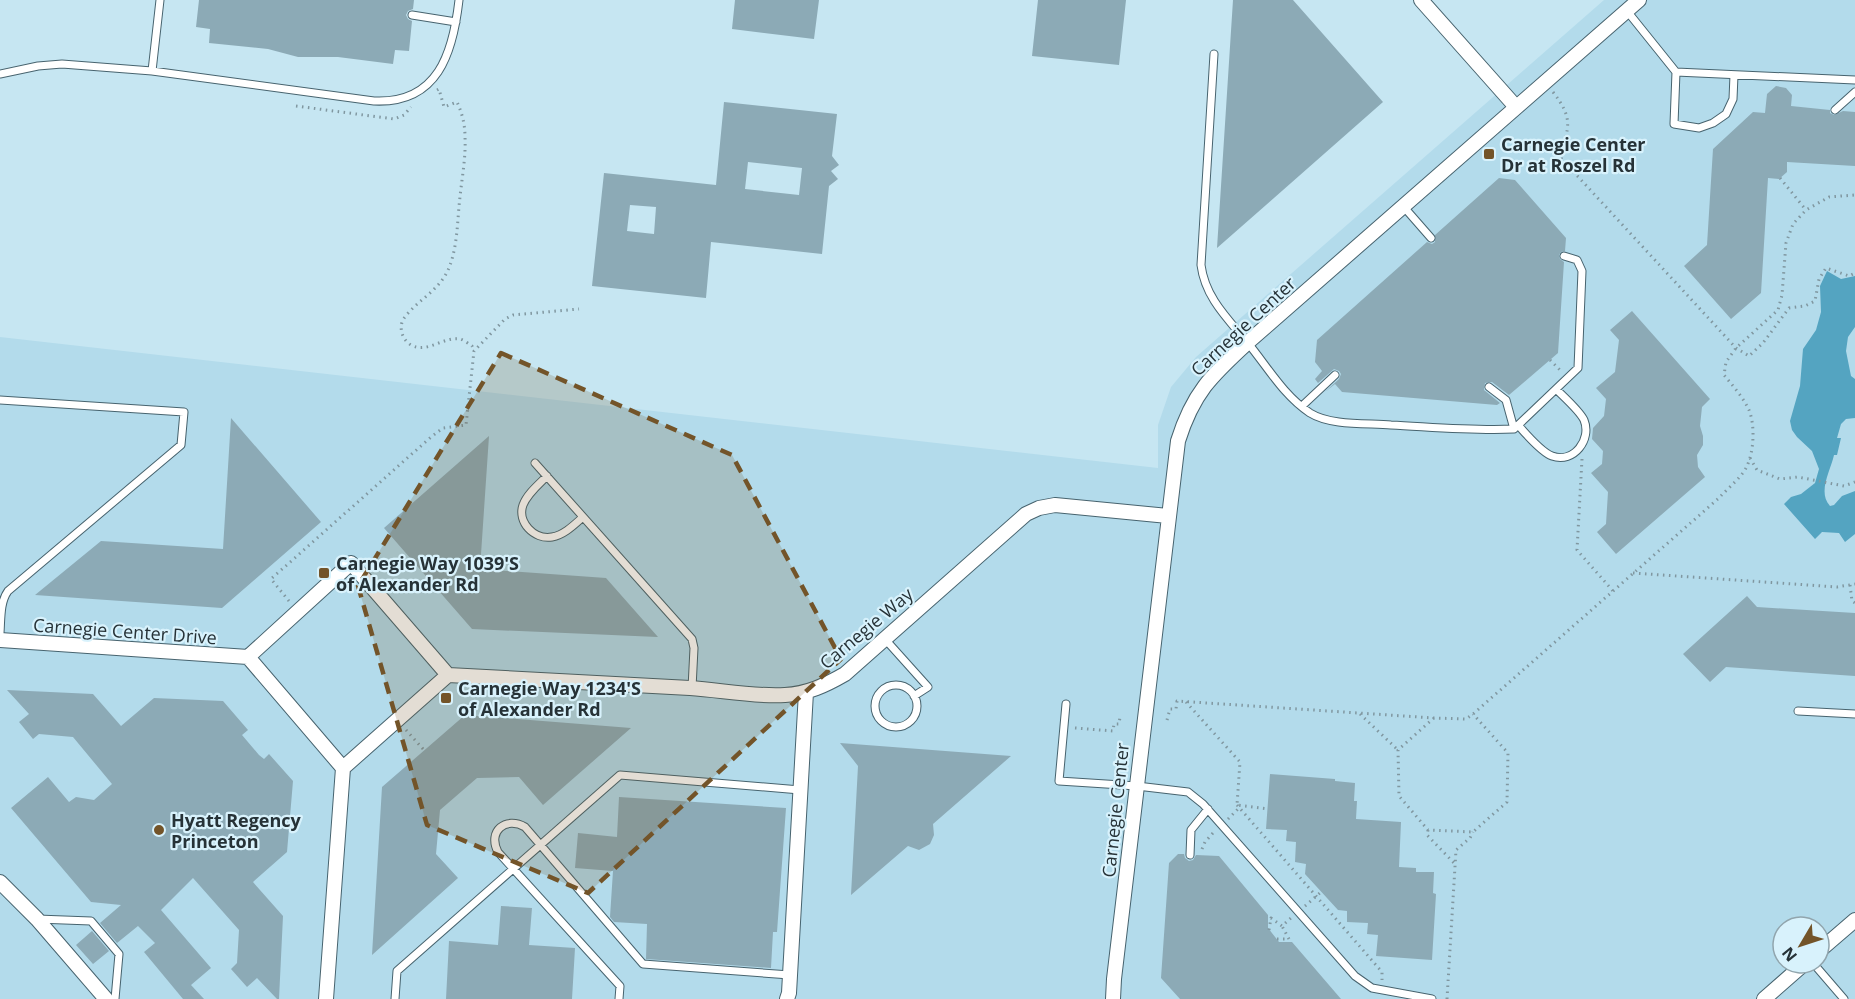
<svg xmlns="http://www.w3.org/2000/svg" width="1855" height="999" font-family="'Open Sans',sans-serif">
<rect width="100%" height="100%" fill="#c6e6f2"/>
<!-- built -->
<path fill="#b3dbeb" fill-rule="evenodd" d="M1604 0H1855V999H0V337L1158 468V425L1171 387 1196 357ZM1783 927H1819V963H1783Z"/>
<!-- water -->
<path fill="#54a4c1" d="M1827 271 1841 279 1855 276V327L1848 337 1846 351 1851 376 1855 379V418L1846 419 1841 424 1837 438H1841L1837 455H1834C1831 470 1817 492 1830 506L1834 505 1842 496 1855 491V534L1845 542 1839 533 1822 532 1815 539 1784 504 1791 497 1801 494 1815 483 1819 469 1812 451 1797 437 1792 430 1790 421 1800 386 1803 349 1816 330 1821 312 1820 286Z"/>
<!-- building -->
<path fill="#8caab6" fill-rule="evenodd" d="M199 0H414L413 9 408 11 406 15 408 19 412 21 409 51 395 50 393 64 338 57H298L268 49 209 43 210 29 196 27Z
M735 0H819L814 39 732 29Z
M1038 0H1126L1119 65 1032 56Z
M1233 0H1293L1383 102 1217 248Z
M1776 86 1786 88 1792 95 1791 106 1830 110V113L1834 115 1843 111 1855 112V166L1787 162V172L1779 179 1768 178 1761 293 1731 319 1684 266 1707 245 1713 149 1753 112 1765 113 1767 94Z
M724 102 837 114 832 156 839 165 831 171 838 179 829 186 822 254 711 242 706 298 592 286 604 173 716 185ZM748 162 802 168 799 195 745 189ZM630 205 656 207 654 234 627 231Z
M1499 178 1515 180 1566 238 1565 251 1561 252 1559 255 1560 259 1564 262 1558 353 1509 395 1492 382 1485 383 1484 390 1500 403 1497 405 1342 392 1335 384 1325 392 1339 379 1341 374 1339 371 1334 369 1318 383 1315 379 1322 371 1315 362 1317 340 1427 242 1432 244 1435 242V235Z
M1632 311 1710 399 1702 407 1700 426 1703 436V445L1697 455 1698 467 1705 477 1616 554 1597 532 1606 524 1608 492 1591 473 1602 464 1603 451 1592 439 1593 428 1604 416 1606 399 1596 388 1615 372 1619 340 1610 330Z
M231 418 321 522 222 608 35 595 101 541 223 549Z
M489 436 480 569 606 578 658 637 472 629 384 528Z
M1747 596 1757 607 1855 613V676L1726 667 1710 682 1683 654Z
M7 690 93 694 121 726 154 698 223 701 248 730 242 735 259 755 264 759 269 754 293 781 287 852 253 882 283 916 279 999H277L257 978 247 987 231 969 237 963 239 930 193 878 161 910 211 968 191 985 204 999H183L144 952 155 943 138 926 117 943 100 923 121 905 91 902 11 808 48 777 69 802 76 797 94 800 112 784 73 737 39 734 33 739 19 722 29 714Z
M465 715 631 728 543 805 519 777 477 778 440 810 436 854 458 878 372 955 382 787Z
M840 743 1011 756 933 824 934 835 930 844 919 850 908 846 851 895 858 766Z
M1270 774 1335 779V781L1355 783 1354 801H1357L1356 819 1401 822 1399 867 1416 868V872H1434L1433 893 1436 894 1432 960 1376 956 1378 935 1367 934 1368 923 1347 922V911L1338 910 1305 874 1306 864 1295 862 1296 842 1286 841 1287 830 1266 829Z
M619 797 786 808 777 932H773L771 968 646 959 647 924 614 922 610 917 613 871 575 868 578 833 617 837Z
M1178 854H1184L1185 858 1189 861 1193 860 1196 855 1219 856 1268 915V928L1279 942H1292L1341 999H1180L1161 978 1169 863Z
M501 906 532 908 529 945 575 948 572 999H446L449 941 498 945Z
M92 931 109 951 93 964 76 945Z"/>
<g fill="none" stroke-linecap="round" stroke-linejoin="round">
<!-- lane casing -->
<g stroke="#47636e" stroke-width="9">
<path id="lane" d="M1627 11 1676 72 1674 124 1699 128 1713 123 1726 114 1733 99 1734 75
M412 15 456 22
M1214 54 1201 265C1205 297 1227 318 1247 342 1267 366 1283 395 1310 413 1331 426 1367 423 1391 425 1432 427 1473 431 1514 429L1578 368 1582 271 1577 260 1564 256
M152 71 160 0
M1676 72 1855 80
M0 74 38 66 62 64 152 71 374 101C438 104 453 53 459 0
M1835 110 1855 92
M1403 206 1431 238
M1489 387 1506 400 1514 429
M0 400 184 412 181 445 8 591C0 602 1 618 0 633
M1302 406 1335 375
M1518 425C1526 434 1541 452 1552 456 1574 464 1592 439 1584 420 1580 411 1563 396 1556 389
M535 463 692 639 694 648 692 688
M547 476C538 485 527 494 523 505 517 522 534 540 552 537 564 535 574 525 583 517
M884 638 928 687 914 696
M875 706a21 21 0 1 1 42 0a21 21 0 1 1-42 0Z
M1066 704 1059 781 1137 786 1188 792 1203 804 1355 976 1372 988 1432 999
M1798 711 1855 714
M1190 855 1191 830 1208 809
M37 919 91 921 119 954 115 999
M1813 963 1844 999
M395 999 397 971 620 775 800 790
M619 999 620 986 498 852C487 831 506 816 525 827L643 964 790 975"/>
</g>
<!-- street casing -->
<g stroke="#47636e" stroke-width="16">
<path id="street" d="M1421 0 1516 107
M0 640 248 657 343 768 448 675
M248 657 351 563 448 675
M448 675C528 679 609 683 690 688 721 690 754 697 785 695 807 694 826 685 845 674L1026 514 1039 508 1055 505 1168 516
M0 882 37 919 106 999
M1819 951 1855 920
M326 999 343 768
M787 999 789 993 806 692
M1113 999 1114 979 1178 441C1193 393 1211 376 1247 343L1639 0
M1764 999 1805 963"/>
</g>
<!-- path -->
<path stroke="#8097a0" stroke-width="3" stroke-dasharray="1.5 4.5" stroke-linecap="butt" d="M437 90 439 89 444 107 457 102C462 113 465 124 465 137 466 157 462 177 460 197 457 221 458 252 446 274 436 292 417 301 405 317 398 325 401 339 411 345 427 354 444 336 460 339 464 340 469 344 472 346L474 351
M1553 92C1573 118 1570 127 1559 156L1736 348 1749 356 1763 343 1789 308 1805 306 1815 301 1819 279 1826 268 1849 276 1855 273
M296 106 394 119 404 115 411 107
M1780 178 1806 210
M1550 360 1560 370
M1750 458 1757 470 1780 479 1798 477 1844 486 1855 482
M1582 459 1577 550 1613 591
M1633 573 1837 587 1855 584
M1850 585 1852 601 1855 603
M289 601 271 579 431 437 443 428 466 425 474 351 505 319 513 315 579 309
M1186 702 1240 762 1237 805 1268 809
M1360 714 1398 750
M1434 718 1398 750 1399 796 1428 830 1473 832 1507 802 1508 753 1473 714
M1167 720 1170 709H1176L1177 701 1434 718 1466 719 1473 714 1719 498C1726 490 1735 483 1742 474 1754 460 1756 427 1749 410 1743 397 1733 386 1724 375L1726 362 1736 348 1778 310 1782 295 1786 243 1793 224 1806 210 1829 197 1855 195
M1075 728 1113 731 1114 724H1119L1120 717
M406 730 424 750
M1237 805 1382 972V980
M1228 819 1239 808
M1428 830 1427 835 1455 864
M1202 849 1205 842 1213 833
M1305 906 1321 892
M1269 930 1271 918 1282 926 1291 918
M1277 939H1289L1282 926
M1447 999 1456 850 1470 838 1473 832"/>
<!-- lane -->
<use href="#lane" stroke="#fff" stroke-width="7"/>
<!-- street -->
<use href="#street" stroke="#fff" stroke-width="14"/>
</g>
<!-- marked area -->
<path fill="#735429" fill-opacity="0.2" stroke="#735429" stroke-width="4.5" stroke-dasharray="12 8" stroke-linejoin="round" d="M501 353 732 455 841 659 588 893 427 825 358 586Z"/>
<!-- markers -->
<g fill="#735429" stroke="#d8f2fc" stroke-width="2">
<rect x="1483" y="148" width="12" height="12" rx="3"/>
<rect x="318" y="567" width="12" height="12" rx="3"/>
<rect x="440" y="692" width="12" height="12" rx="3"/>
<circle cx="159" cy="830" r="6"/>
</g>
<g text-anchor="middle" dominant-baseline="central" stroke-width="4.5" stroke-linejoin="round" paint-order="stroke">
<!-- poi labels -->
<g font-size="18" font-weight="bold" fill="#263237" stroke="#d8f2fc" text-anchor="start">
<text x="1501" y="144">Carnegie Center<tspan x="1501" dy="21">Dr at Roszel Rd</tspan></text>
<text x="336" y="563">Carnegie Way 1039'S<tspan x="336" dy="21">of Alexander Rd</tspan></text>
<text x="458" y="688">Carnegie Way 1234'S<tspan x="458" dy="21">of Alexander Rd</tspan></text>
<text x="171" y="820">Hyatt Regency<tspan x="171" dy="21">Princeton</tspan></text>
</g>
<!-- street labels -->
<g font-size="18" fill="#263237" stroke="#d8f2fc">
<text transform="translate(1243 326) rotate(-43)">Carnegie Center</text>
<text transform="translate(866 628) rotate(-40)">Carnegie Way</text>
<text transform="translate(125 631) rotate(4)">Carnegie Center Drive</text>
<text transform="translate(1115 810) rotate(-84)">Carnegie Center</text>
</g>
</g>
<!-- north arrow -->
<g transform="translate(1801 945) rotate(231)"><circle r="28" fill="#d8f2fc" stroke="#91a5ad" stroke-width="1.5"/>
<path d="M0-4.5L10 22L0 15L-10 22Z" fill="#735429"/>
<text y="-9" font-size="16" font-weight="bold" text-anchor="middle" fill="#263237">N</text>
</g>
</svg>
